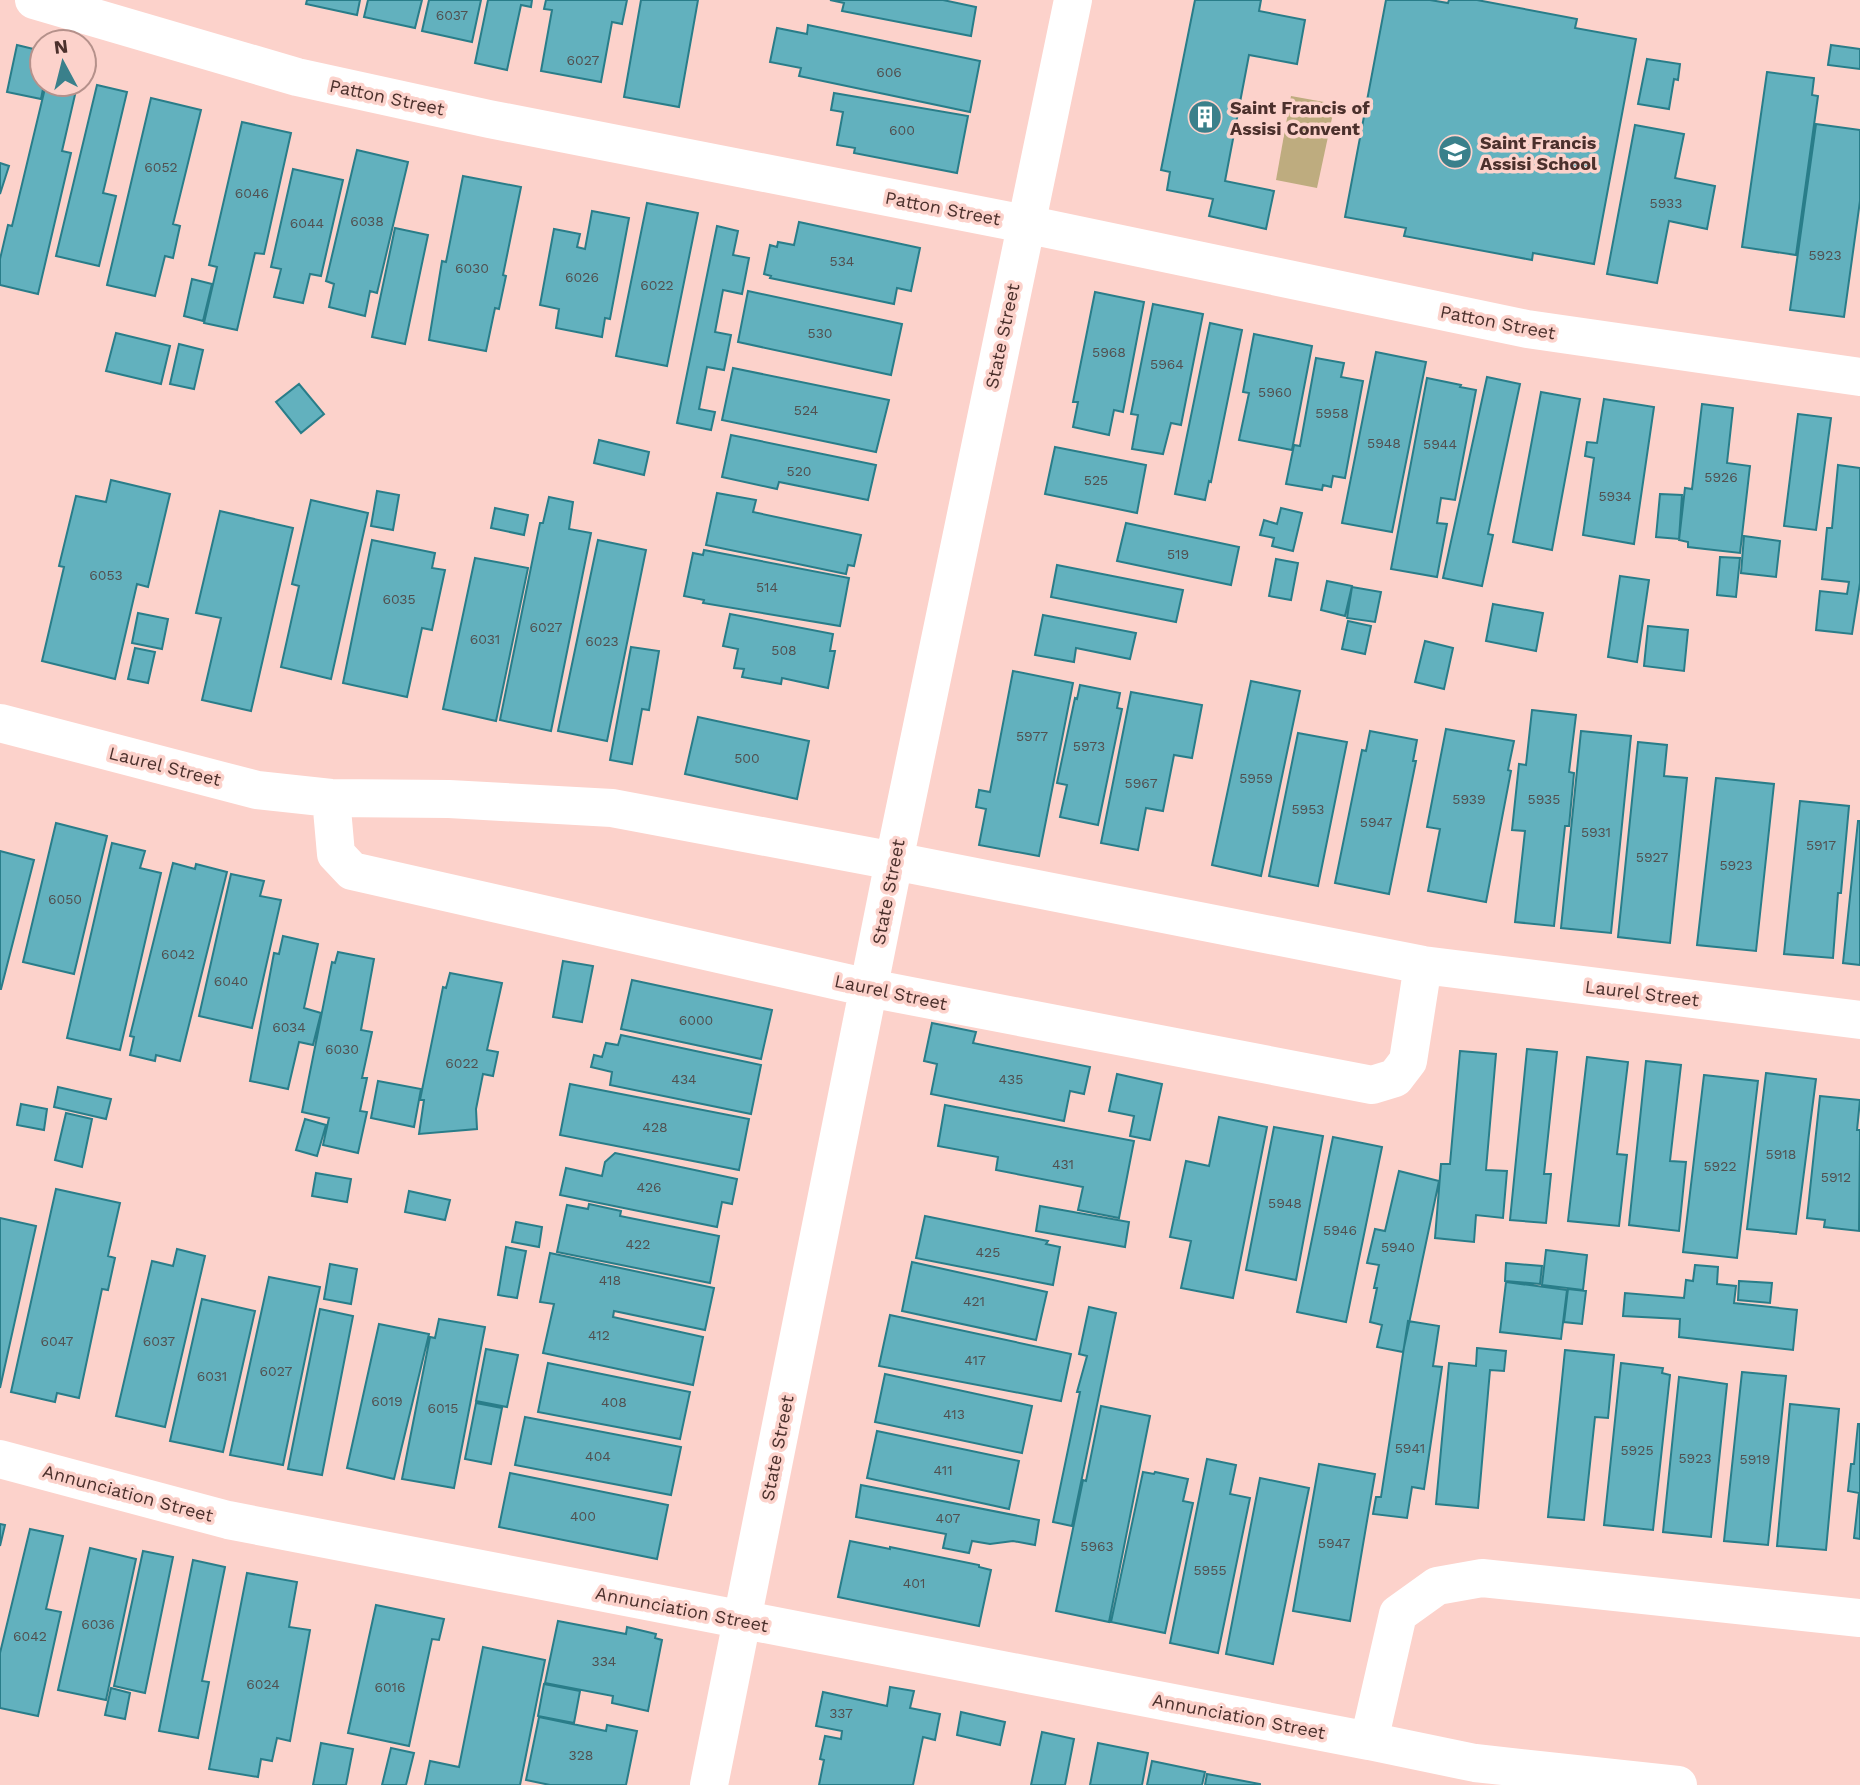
<svg xmlns="http://www.w3.org/2000/svg" width="1860" height="1785" font-family="'Work Sans',sans-serif">
<rect width="100%" height="100%" fill="#fcd2cb"/>
<!-- green -->
<path fill="#beac7f" d="M1291 96 1335 104 1317 188 1276 180Z"/>
<!-- building -->
<path fill="#62b1be" stroke="#297d89" stroke-width="2" d="M307 0H360L357 15 306 4Z
M368 0H422L415 28 364 17Z
M429 0H481L472 42 422 31Z
M488 0H532L531 7 521 5 507 70 475 63Z
M546 0H627L622 24 612 22 601 82 541 71 552 10 544 9Z
M641 0H698L679 107 624 97Z
M830 0H943L976 7 971 36 842 11 844 3Z
M1195 0H1261L1259 11 1305 20 1297 64 1249 55 1225 181 1274 191 1266 229 1209 216 1213 199 1167 190 1170 172 1161 170Z
M1386 0H1430L1448 3 1449 0H1477L1577 19 1575 28 1636 39 1594 264 1533 253 1532 260 1404 236 1406 228 1345 217Z
M808 25 980 61 970 112 799 76 801 68 770 62 777 28 807 34Z
M17 45 42 51V84H44L41 99 7 92Z
M1831 45 1860 49V69L1828 65Z
M1647 59 1680 64 1678 80 1674 79 1669 109 1638 104Z
M1767 72 1814 78 1812 95 1818 96 1796 255 1742 247Z
M46 84H81L80 87 77 86 62 151 71 153 38 294 0 285V259L8 225 12 226Z
M97 85 127 92 103 193 116 196 99 266 56 256Z
M834 93 968 116 957 173 854 153 855 148 837 145 843 112 831 110Z
M151 98 201 110 173 224 180 226 173 258 165 256 155 296 107 285Z
M242 122 291 133 264 254 255 253 237 330 204 323 217 267 209 265Z
M1816 124 1860 130V201L1844 317 1790 310Z
M1635 125 1684 134 1675 178 1715 186 1707 229 1669 221 1657 283 1607 274Z
M357 150 408 162 377 293 370 291 365 316 329 307 334 284 326 281Z
M0 163 9 166 0 194Z
M293 169 343 180 321 276 310 274 303 303 274 297 281 269 271 267Z
M463 176 521 187 503 275 506 276 499 309 495 308 486 351 429 340 442 261 446 262Z
M647 203 698 213 667 366 616 356Z
M592 211 629 218 610 319 605 318 602 337 556 328 559 309 540 305 554 229 580 234 577 247 585 249Z
M799 222 920 248 911 291 897 288 894 304 770 278 771 276 764 274 770 245 777 247 778 242 794 245Z
M717 226 738 231 733 255 749 258 742 294 723 290 715 332 731 335 724 370 707 367 699 409 715 412 711 430 677 423Z
M395 228 428 235 405 344 372 337Z
M192 279 212 284 203 321 184 316Z
M748 291 902 324 891 375 738 342Z
M1095 292 1144 302 1123 412 1114 410 1109 435 1073 427 1078 402H1073Z
M1153 304 1203 314 1181 425 1171 423 1163 454 1132 449 1138 415 1131 414Z
M1210 323 1242 330 1211 482 1209 481 1205 500 1175 494Z
M116 333 170 346 161 384 106 371Z
M1254 334 1312 346 1292 450 1239 440 1249 393 1243 392Z
M179 344 203 350 194 389 170 384Z
M1376 352 1426 362 1392 532 1342 523Z
M1316 358 1344 363 1341 377 1363 381 1345 478 1333 476 1331 487 1323 485 1322 490 1286 484 1294 445 1300 446Z
M733 368 889 400 876 452 722 420Z
M1487 377 1520 384 1488 534 1493 535 1482 586 1443 578Z
M1427 378 1461 385 1460 387 1476 390 1455 500 1441 498 1437 523 1447 524 1437 577 1391 569Z
M299 384 324 414 301 433 276 402Z
M1541 392 1580 399 1552 550 1513 542Z
M1604 399 1654 407 1634 544 1583 535 1594 458 1585 456 1587 442 1597 443Z
M1702 404 1733 408 1727 463 1750 466 1740 553 1688 547V542L1679 540 1685 488 1692 489Z
M1798 414 1831 418 1816 530 1784 526Z
M731 435 876 465 868 500 779 482 777 489 722 477Z
M599 440 649 452 644 475 594 463Z
M1055 447 1146 465 1137 513 1045 494Z
M1838 465 1860 468V583L1852 634 1816 630 1820 591 1847 594 1849 582 1822 579 1827 528H1832Z
M111 480 170 494 148 587 137 584 115 679 42 661 64 567 59 566 76 496 106 502Z
M377 491 399 495 393 530 371 526Z
M717 493 756 500 753 512 861 535 854 566 848 565 846 574 706 545Z
M1660 494 1682 495 1679 539 1656 537Z
M549 497 573 502 569 529 591 533 551 731 500 720 540 523H543Z
M311 500 368 513 331 679 281 667 299 586 292 584Z
M495 508 528 515 524 535 491 528Z
M1281 508 1302 513 1293 551 1272 546 1274 538 1260 535 1264 520 1277 524Z
M220 511 293 528 251 711 202 700 221 618 196 613Z
M1126 523 1239 547 1231 585 1117 561Z
M1744 536 1780 541 1776 577 1741 573Z
M372 540 435 553 432 568 445 570 432 630 422 628 407 697 343 683Z
M598 540 646 550 607 741 558 731Z
M704 550 849 578 840 626 703 603 704 600 684 596 693 553 703 555Z
M1720 557 1740 558 1736 597 1717 595Z
M475 558 528 568 496 721 443 709Z
M1276 559 1298 563 1291 600 1269 596Z
M1057 565 1183 590 1176 622 1051 597Z
M1620 576 1649 580 1637 662 1608 657Z
M1327 581 1352 586 1345 616 1321 610Z
M1352 587 1381 592 1375 622 1347 618Z
M1493 604 1543 613 1536 651 1486 641Z
M138 613 168 619 162 649 132 643Z
M730 614 833 634 830 651H835L828 688 782 678 781 684 742 677 744 669 734 668 738 649 723 646Z
M1043 615 1136 633 1130 659 1076 648 1074 662 1035 655Z
M1348 621 1371 626 1365 654 1342 649Z
M1648 626 1688 630 1684 671 1644 666Z
M1425 641 1453 648 1444 689 1415 682Z
M631 647 659 651 649 710 642 709 632 764 610 760Z
M135 648 155 652 148 683 128 679Z
M1013 671 1073 683 1039 856 979 845 986 809 976 807 979 790 990 792Z
M1251 681 1300 691 1261 876 1212 865Z
M1080 685 1120 693 1117 708 1122 709 1098 825 1060 817 1067 785 1057 783 1075 698 1077 699Z
M1131 692 1202 705 1192 758 1174 755 1163 811 1146 808 1138 850 1101 843Z
M1532 710 1576 715 1569 772 1574 773 1569 826H1565L1554 926 1515 922 1525 831 1512 830 1519 764 1526 765Z
M698 717 809 741 797 799 685 774Z
M1446 729 1514 741 1508 770 1511 771 1486 902 1428 891 1440 829 1427 827Z
M1370 731 1417 740 1413 761H1416L1389 894 1335 883 1362 750 1366 751Z
M1581 731 1631 736 1611 933 1561 928Z
M1298 733 1347 742 1318 886 1269 876Z
M1638 742 1667 745 1664 776 1687 778 1670 943 1618 937Z
M1716 778 1774 784 1756 951 1697 945Z
M1800 801 1849 806 1841 893H1838L1833 958 1784 954Z
M1858 821H1860V965L1843 963Z
M56 823 107 836 74 974 23 962Z
M112 843 145 851 140 868 161 873 120 1050 67 1038Z
M0 851 34 860 1 989H0Z
M173 863 195 869 196 864 227 872 180 1061 156 1055 155 1061 130 1055 134 1037 130 1036Z
M231 874 264 881 260 896 281 900 252 1028 199 1016Z
M283 936 318 944 304 1008 321 1013 313 1045 299 1042 288 1089 250 1081 274 953 279 954Z
M338 952 374 959 361 1030 372 1032 362 1078H367L360 1111 367 1112 358 1153 323 1145 329 1118 302 1112 332 962 335 963Z
M563 961 593 966 582 1022 553 1017Z
M450 973 502 983 487 1050 498 1052 493 1076 483 1074 476 1109 477 1129 419 1134 424 1100H420L443 987 446 988Z
M632 980 772 1010 761 1059 621 1029Z
M932 1023 976 1032 973 1043 1090 1067 1084 1094 1070 1091 1064 1121 931 1094 937 1064 924 1061Z
M621 1035 761 1065 751 1114 610 1085 612 1072 591 1067 594 1055 602 1057 606 1043 618 1045Z
M1527 1049 1557 1052 1544 1174H1551L1546 1223 1510 1220Z
M1460 1051 1496 1054 1486 1170 1507 1171 1503 1218 1476 1215 1474 1242 1435 1238 1441 1164H1450Z
M1587 1057 1628 1062 1617 1154 1627 1155 1619 1226 1568 1221Z
M1646 1061 1681 1065 1670 1161 1686 1162 1679 1231 1629 1225Z
M1766 1073 1816 1079 1796 1234 1747 1229Z
M1117 1074 1162 1084 1150 1140 1130 1136 1134 1116 1109 1111Z
M1704 1075 1758 1081 1737 1258 1683 1252Z
M378 1081 421 1089 414 1127 371 1118Z
M570 1084 749 1119 739 1170 560 1135Z
M58 1087 111 1099 106 1119 54 1107Z
M1820 1096 1860 1100 1857 1130H1860V1136L1859 1231 1824 1227 1825 1220 1807 1218Z
M21 1104 47 1109 44 1130 17 1125Z
M945 1105 1134 1141 1119 1218 1078 1210 1083 1187 996 1170 998 1157 938 1146Z
M66 1113 92 1119 82 1167 55 1160Z
M1219 1117 1267 1127 1233 1298 1181 1288 1191 1241 1170 1237 1186 1161 1209 1166Z
M305 1119 326 1125 317 1156 296 1150Z
M1274 1127 1323 1136 1296 1280 1246 1270Z
M1333 1137 1382 1147 1346 1322 1297 1312Z
M615 1153 737 1179 732 1204 722 1202 717 1227 560 1195 566 1168 602 1176 605 1162Z
M1399 1171 1439 1181 1403 1352 1377 1347 1382 1325 1370 1322 1377 1288H1374L1379 1265 1367 1263 1375 1229 1385 1231Z
M316 1173 351 1179 347 1202 312 1196Z
M56 1189 120 1203 108 1256 115 1258 108 1290 102 1289 79 1398 57 1393 55 1402 11 1392Z
M409 1191 450 1200 445 1220 405 1212Z
M589 1204 621 1211 620 1216 719 1236 710 1283 557 1252 567 1205 588 1209Z
M1040 1206 1129 1222 1125 1247 1036 1231Z
M925 1216 1048 1241 1046 1244 1060 1247 1053 1285 916 1258Z
M0 1218 36 1226 0 1388Z
M516 1222 542 1227 539 1247 512 1242Z
M506 1247 526 1251 517 1298 498 1295Z
M177 1249 205 1256 165 1427 116 1416 152 1261 173 1266Z
M1546 1250 1587 1255 1583 1290 1542 1285Z
M550 1253 714 1288 705 1330 614 1311 613 1317 703 1337 693 1385 543 1353 554 1304 540 1302Z
M912 1262 1047 1292 1036 1340 902 1311Z
M1506 1263 1542 1266 1540 1284 1505 1281Z
M330 1264 357 1269 351 1304 324 1299Z
M1695 1265 1718 1267 1717 1284 1736 1286 1734 1303 1797 1310 1793 1350 1679 1337 1680 1319 1623 1316 1625 1293 1684 1298 1686 1280 1693 1281Z
M269 1277 320 1287 283 1465 230 1455Z
M1739 1281 1772 1283 1770 1303 1738 1300Z
M1506 1282 1567 1290 1561 1339 1500 1332Z
M1568 1289 1586 1291 1582 1324 1564 1322Z
M202 1299 255 1311 223 1452 170 1441Z
M1089 1307 1116 1313 1072 1526 1053 1522 1080 1392H1077L1087 1356 1079 1354Z
M320 1309 353 1316 322 1475 288 1469Z
M890 1315 1071 1354 1061 1401 879 1366Z
M439 1319 485 1327 454 1488 402 1479 430 1337 435 1338Z
M1408 1321 1439 1326 1433 1366 1442 1367 1424 1489 1412 1487 1407 1518 1373 1514 1376 1497H1381Z
M379 1324 429 1334 394 1479 347 1468Z
M1477 1348 1506 1351 1504 1371 1490 1370 1478 1508 1436 1504 1449 1363 1476 1366Z
M486 1349 518 1355 507 1407 476 1401Z
M1565 1350 1614 1355 1608 1418 1595 1417 1584 1520 1548 1517Z
M548 1363 690 1392 680 1439 538 1412Z
M1621 1363 1663 1368 1662 1373 1670 1375 1653 1530 1604 1525Z
M1742 1372 1786 1376 1768 1545 1724 1541Z
M885 1374 1032 1406 1022 1453 875 1422Z
M1679 1377 1727 1384 1711 1537 1663 1532Z
M476 1403 502 1408 491 1464 465 1459Z
M1790 1404 1839 1409 1826 1550 1777 1546Z
M1101 1406 1150 1416 1109 1622 1056 1611 1083 1480 1086 1481Z
M525 1417 681 1447 671 1495 515 1465Z
M1858 1424H1860V1539L1854 1538 1859 1493 1848 1491 1851 1464H1854Z
M877 1431 1019 1461 1009 1509 867 1478Z
M1207 1459 1236 1465 1230 1494 1250 1498 1218 1653 1170 1643Z
M1319 1464 1375 1474 1350 1621 1293 1611Z
M1143 1472 1154 1474 1155 1472 1188 1479 1183 1501 1193 1503 1165 1633 1111 1622Z
M510 1473 668 1505 657 1559 499 1527Z
M1260 1478 1309 1488 1273 1664 1226 1654Z
M861 1485 1039 1520 1035 1545 1013 1541 990 1544 972 1541 969 1553 943 1548 946 1534 856 1517Z
M0 1524 5 1525 0 1546Z
M30 1529 63 1536 46 1609 61 1612 38 1716 0 1708V1653Z
M850 1541 890 1549V1547L979 1565V1567L991 1570 979 1626 838 1597Z
M90 1548 136 1559 106 1700 58 1690Z
M143 1551 173 1557 145 1693 114 1686Z
M193 1560 225 1567 202 1681 209 1682 198 1738 159 1731Z
M247 1573 297 1582 289 1627 310 1630 290 1741 277 1738 272 1761 261 1759 258 1777 209 1769Z
M376 1605 444 1619 439 1640 432 1639 409 1746 348 1733Z
M558 1621 626 1634 627 1627 656 1634 655 1638 662 1640 648 1711 612 1703 613 1696 545 1683Z
M483 1647 545 1660 520 1785H425L430 1761 459 1767Z
M544 1684 580 1691 574 1723 538 1716Z
M890 1687 914 1691 910 1708 940 1714 935 1740 923 1737 913 1785H819L824 1760 820 1759 825 1736 841 1739 842 1731 816 1726 823 1692 887 1706Z
M111 1688 130 1693 125 1719 105 1715Z
M961 1712 1005 1722 1000 1745 957 1735Z
M539 1717 606 1731 607 1725 637 1731 626 1785H550L526 1780Z
M1042 1732 1074 1739 1065 1785H1031Z
M321 1743 353 1749 346 1785H313Z
M1098 1743 1148 1753 1142 1785H1090Z
M391 1748 414 1753 406 1785H382Z
M1152 1761 1205 1772 1202 1785H1147Z
M1207 1774 1260 1784V1785H1205Z"/>
<g fill="none" stroke-linecap="round" stroke-linejoin="round">
<!-- minor -->
<path stroke="#fff" stroke-width="38" d="M34 0 297 77 489 119 1025 224 1527 329 1860 377
M0 723 257 790 331 798 449 799 612 808 894 861 1423 965 1860 1020
M331 798 336 854 352 871 869 988 1372 1085 1395 1078 1408 1061 1423 965
M0 1459 228 1520 1369 1741 1398 1614 1437 1586 1482 1578 1860 1618
M1369 1741 1475 1763 1678 1785
M709 1785 894 861 1073 0"/>
</g>
<!-- icons -->
<defs>
<g id="building-disc" transform="scale(1.75)"><circle r="9.5" fill="#3a808b" stroke="#fcd2cb"/><path d="M-4-6H4V6H1V3H-1V6H-4ZM-2.5-4.3h1.7v1.8h-1.7ZM.8-4.3h1.7v1.8H.8ZM-2.5-1h1.7V.8h-1.7ZM.8-1h1.7V.8H.8Z" fill="#fff"/></g>
<g id="school-disc" transform="scale(1.75)"><circle r="9.5" fill="#3a808b" stroke="#fcd2cb"/><path d="M0-5L7-2L0 1L-7-2ZM-4 1L0 2.5L4 1V4Q0 6-4 4Z" fill="#fff"/></g>
</defs>
<g fill-rule="evenodd">
<use href="#building-disc" x="1205" y="117"/>
<use href="#school-disc" x="1455" y="152"/>
</g>
<g text-anchor="middle" dominant-baseline="central" stroke-width="7" stroke-linejoin="round" paint-order="stroke">
<!-- number labels -->
<g font-size="14" fill="#515050">
<text x="452" y="15">6037</text>
<text x="583" y="60">6027</text>
<text x="889" y="72">606</text>
<text x="902" y="130">600</text>
<text x="161" y="167">6052</text>
<text x="252" y="193">6046</text>
<text x="1666" y="203">5933</text>
<text x="367" y="221">6038</text>
<text x="307" y="223">6044</text>
<text x="1825" y="255">5923</text>
<text x="842" y="261">534</text>
<text x="472" y="268">6030</text>
<text x="582" y="277">6026</text>
<text x="657" y="285">6022</text>
<text x="820" y="333">530</text>
<text x="1109" y="352">5968</text>
<text x="1167" y="364">5964</text>
<text x="1275" y="392">5960</text>
<text x="806" y="410">524</text>
<text x="1332" y="413">5958</text>
<text x="1384" y="443">5948</text>
<text x="1440" y="444">5944</text>
<text x="799" y="471">520</text>
<text x="1721" y="477">5926</text>
<text x="1096" y="480">525</text>
<text x="1615" y="496">5934</text>
<text x="1178" y="554">519</text>
<text x="106" y="575">6053</text>
<text x="767" y="587">514</text>
<text x="399" y="599">6035</text>
<text x="546" y="627">6027</text>
<text x="485" y="639">6031</text>
<text x="602" y="641">6023</text>
<text x="784" y="650">508</text>
<text x="1032" y="736">5977</text>
<text x="1089" y="746">5973</text>
<text x="747" y="758">500</text>
<text x="1256" y="778">5959</text>
<text x="1141" y="783">5967</text>
<text x="1469" y="799">5939</text>
<text x="1544" y="799">5935</text>
<text x="1308" y="809">5953</text>
<text x="1376" y="822">5947</text>
<text x="1596" y="832">5931</text>
<text x="1821" y="845">5917</text>
<text x="1652" y="857">5927</text>
<text x="1736" y="865">5923</text>
<text x="65" y="899">6050</text>
<text x="178" y="954">6042</text>
<text x="231" y="981">6040</text>
<text x="696" y="1020">6000</text>
<text x="289" y="1027">6034</text>
<text x="342" y="1049">6030</text>
<text x="462" y="1063">6022</text>
<text x="684" y="1079">434</text>
<text x="1011" y="1079">435</text>
<text x="655" y="1127">428</text>
<text x="1781" y="1154">5918</text>
<text x="1063" y="1164">431</text>
<text x="1720" y="1166">5922</text>
<text x="1836" y="1177">5912</text>
<text x="649" y="1187">426</text>
<text x="1285" y="1203">5948</text>
<text x="1340" y="1230">5946</text>
<text x="638" y="1244">422</text>
<text x="1398" y="1247">5940</text>
<text x="988" y="1252">425</text>
<text x="610" y="1280">418</text>
<text x="974" y="1301">421</text>
<text x="599" y="1335">412</text>
<text x="57" y="1341">6047</text>
<text x="159" y="1341">6037</text>
<text x="975" y="1360">417</text>
<text x="276" y="1371">6027</text>
<text x="212" y="1376">6031</text>
<text x="387" y="1401">6019</text>
<text x="614" y="1402">408</text>
<text x="443" y="1408">6015</text>
<text x="954" y="1414">413</text>
<text x="1410" y="1448">5941</text>
<text x="1637" y="1450">5925</text>
<text x="598" y="1456">404</text>
<text x="1695" y="1458">5923</text>
<text x="1755" y="1459">5919</text>
<text x="943" y="1470">411</text>
<text x="583" y="1516">400</text>
<text x="948" y="1518">407</text>
<text x="1334" y="1543">5947</text>
<text x="1097" y="1546">5963</text>
<text x="1210" y="1570">5955</text>
<text x="914" y="1583">401</text>
<text x="98" y="1624">6036</text>
<text x="30" y="1636">6042</text>
<text x="604" y="1661">334</text>
<text x="263" y="1684">6024</text>
<text x="390" y="1687">6016</text>
<text x="841" y="1713">337</text>
<text x="581" y="1755">328</text>
</g>
<!-- street labels -->
<g font-size="18" fill="#4b302c" stroke="#fcd2cb">
<text transform="translate(387 97) rotate(12)">Patton Street</text>
<text transform="translate(943 208) rotate(11)">Patton Street</text>
<text transform="translate(1498 322) rotate(11)">Patton Street</text>
<text transform="translate(1002 336) rotate(-78)">State Street</text>
<text transform="translate(165 766) rotate(14)">Laurel Street</text>
<text transform="translate(888 892) rotate(-79)">State Street</text>
<text transform="translate(891 992) rotate(12)">Laurel Street</text>
<text transform="translate(1642 993) rotate(7)">Laurel Street</text>
<text transform="translate(777 1448) rotate(-79)">State Street</text>
<text transform="translate(128 1493) rotate(15)">Annunciation Street</text>
<text transform="translate(682 1609) rotate(11)">Annunciation Street</text>
<text transform="translate(1239 1716) rotate(11)">Annunciation Street</text>
</g>
<!-- poi labels -->
<g font-size="18" font-weight="bold" fill="#4b302c" stroke="#fcd2cb" text-anchor="start">
<text x="1230" y="107">Saint Francis of<tspan x="1230" dy="21">Assisi Convent</tspan></text>
<text x="1480" y="142">Saint Francis<tspan x="1480" dy="21">Assisi School</tspan></text>
</g>
</g>
<!-- north arrow -->
<g transform="translate(63 63) rotate(353)"><circle r="33" fill="#fcd2cb" stroke="#b5918b" stroke-width="2"/>
<path d="M0-5L12 26L0 18L-12 26Z" fill="#3a808b"/>
<text y="-10" font-size="19" font-weight="bold" text-anchor="middle" fill="#4b302c">N</text>
</g>
</svg>
